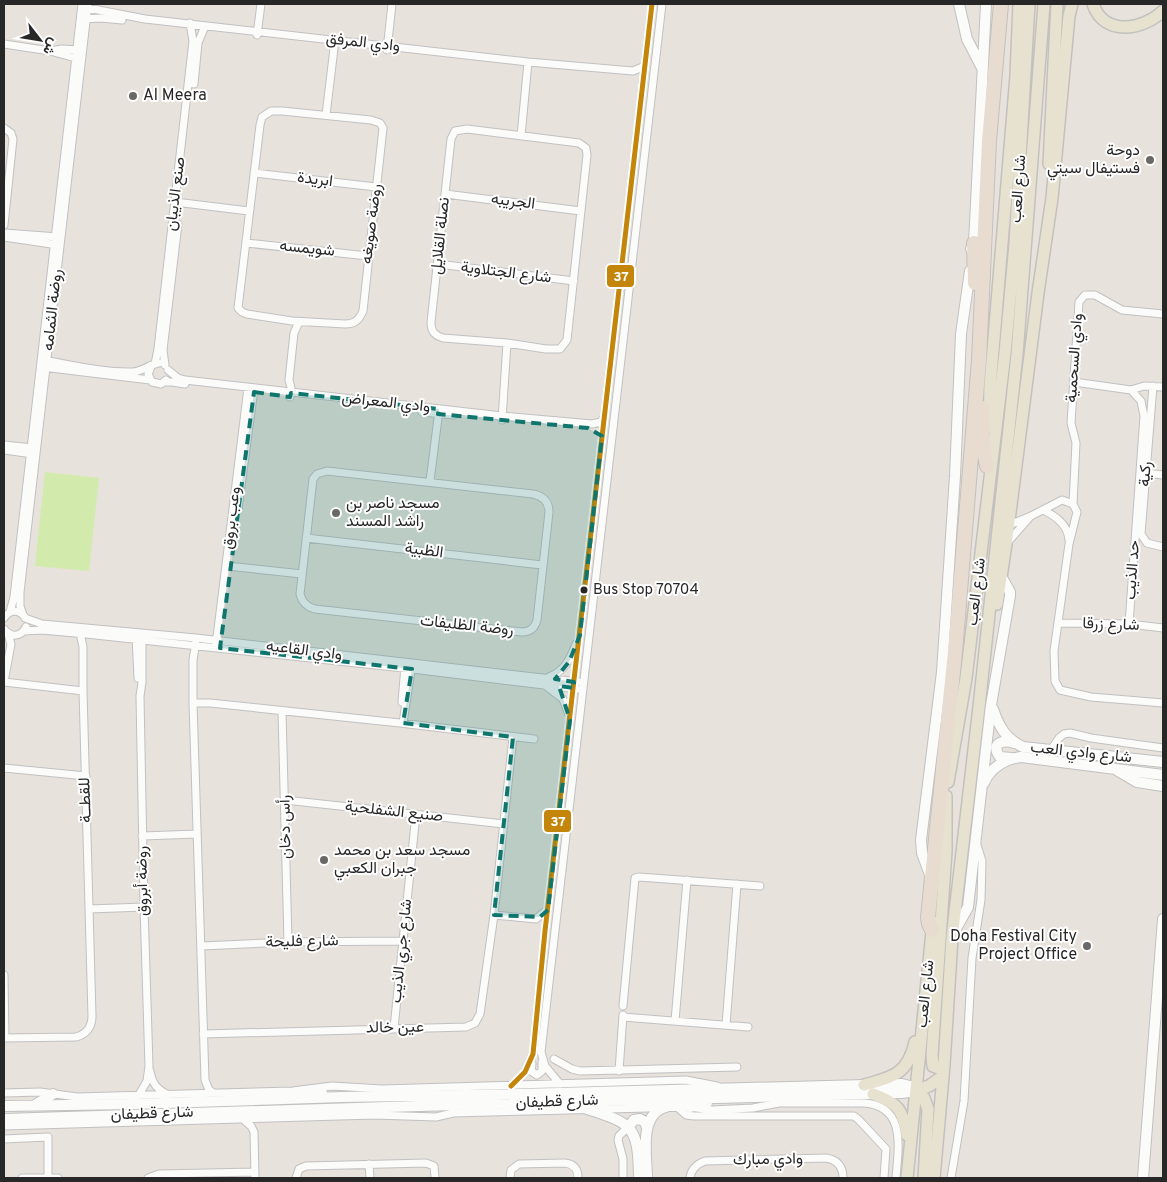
<svg xmlns="http://www.w3.org/2000/svg" width="1167" height="1182" font-family="Overpass,Vazirmatn,sans-serif">
<rect width="100%" height="100%" fill="#e7e2db"/>
<!-- pitch -->
<path fill="#d2ebac" d="M45 472 99 478 89 571 35 566Z"/>
<g fill="none" stroke-linecap="round" stroke-linejoin="round">
<!-- street casing -->
<g stroke="#c2c1c2" stroke-width="9">
<path id="street" d="M83 7 145 19 528 62 633 71 645 66
M83 19 100 18 122 20
M257 35 261 4
M4 44 50 51 79 59
M387 50 392 4
M50 51 62 49 79 50
M194 84 198 43 205 26
M271 111H282L371 120 380 123 383 128 363 311C359 320 355 324 345 324L292 321 247 314 242 312 238 308 260 125 262 117Z
M326 115 335 40
M4 128 11 133 13 139 4 225
M467 129 579 143 586 148 587 155 567 340 560 349H546L507 343 443 338C434 335 431 331 431 322L451 139 455 131Z
M521 136 528 62
M254 173 376 187
M445 194 581 211
M175 202 249 211
M4 233 58 237
M4 237 58 245
M246 243 368 256
M438 264 574 281
M43 360C72 365 104 373 133 372 143 371 150 364 159 363
M155 364 158 349 193 41 190 23
M165 365 163 350 178 224
M42 367 150 380
M151 367 148 374 152 382 161 384 166 380
M168 370 178 378 185 380 502 416 592 424 601 422 604 417
M164 382H172L185 384
M1074 382 1131 390 1144 386 1163 387
M1153 386 1141 534 1147 543 1163 547
M290 397 291 388 289 380 294 333 299 322
M422 412 454 415
M502 420 507 343
M4 445 33 448
M4 450 33 454
M327 471 533 494C543 496 549 502 549 512L537 620C535 628 530 632 522 632L315 609C307 607 302 602 300 594L313 479 317 474Z
M1146 473 1163 475
M430 481 439 410
M1073 504 1076 443 1071 423 1079 302 1085 295H1095L1122 310 1163 314
M238 509 254 389
M1043 510C1056 516 1068 525 1069 540
M1007 526 1031 516 1062 500 1073 504 1077 512 1069 544 1054 651 1055 681 1060 690 1091 697 1163 703
M306 538 542 565
M1006 544 1029 518
M227 566 302 574
M10 612 14 597 82 4
M23 615 20 606V592L88 4
M4 618C9 610 18 609 24 616
M25 618 42 624 196 638 578 682
M1058 623 1129 624 1163 628
M1129 624 1144 416 1141 401 1131 390
M4 629C11 638 21 637 26 627
M24 631 42 630 86 634 412 669 577 689
M80 633 83 647V691
M136 636 138 678
M196 641 193 660V703L205 1080 209 1090 215 1094
M216 645 248 388
M549 677C565 671 570 659 576 644
M4 682 83 691 92 1016C92 1027 87 1034 76 1037L4 1038
M4 682 11 644 8 634
M546 686 563 699 569 715
M402 702 405 666
M193 703H210L400 723 534 739
M282 712 288 942
M403 723 412 664
M1050 751 1059 738 1064 734 1070 733 1091 738 1163 748
M4 768 86 776
M285 800 504 824
M142 836 197 834
M89 909 144 907
M494 915 536 919 547 910
M202 946 288 942 402 941
M4 975 5 1038
M623 1006 635 878 639 877 760 886
M623 1017 748 1027
M675 1021 687 880
M726 1025 737 884
M394 1028 416 814
M203 1034 466 1027 475 1023 480 1014 494 915 513 737
M554 1059 572 1069 580 1071 737 1067
M532 1064 531 1071 537 1075 542 1071V1062
M150 1071C152 1083 157 1090 169 1095
M619 1071 623 1015
M560 1084 545 1066 541 1052 662 4
M511 1086 525 1072 533 1054 545 931 652 4
M4 1093 40 1092 77 1097 293 1091 332 1086 382 1089 686 1080 717 1086
M137 1098 147 1081 149 1066 144 907 140 696 142 682V636
M677 1107 686 1115 694 1116H854L859 1120 886 1149 884 1178
M244 1120 251 1126 254 1132 255 1178
M4 1126 374 1115 436 1117 453 1113 689 1107 712 1110 753 1108 779 1103H864C907 1106 898 1149 896 1178
M4 1139 48 1137V1177
M369 1164 370 1178
M22 1178H58
M148 1178 159 1174 255 1172
M296 1178 299 1169 306 1166 426 1163 434 1166 435 1178
M510 1178 511 1170 519 1164 565 1163C574 1164 578 1169 578 1178
M623 1178V1159L618 1140 619 1136 628 1127
M690 1178C691 1169 697 1164 705 1161L826 1158C838 1160 843 1167 843 1178
M951 1178 964 1101 972 958 981 900 982 861 976 842"/>
</g>
<!-- secondary casing -->
<g stroke="#c2c1c2" stroke-width="12">
<path id="secondary" d="M959 4 967 39 982 68
M971 249 974 243 986 4
M993 709C999 727 1006 739 1023 747L1163 762
M1012 758 1000 757C990 744 1002 739 1014 743
M1118 771 1137 782 1163 786
M984 783C990 768 1005 759 1021 757L1163 775
M930 875 922 853 921 840 942 672 955 476 961 334 970 271
M953 934 968 907 991 705 1010 596V592L1001 576
M304 1091 322 1093
M35 1105 53 1094
M4 1106 133 1104 342 1097 521 1094 902 1084 910 1086 916 1091
M689 1107 707 1103
M587 1109C635 1124 638 1128 639 1178
M4 1119 419 1106 902 1093 916 1091
M628 1127 634 1120 640 1119 645 1122 647 1128
M647 1178C647 1156 638 1114 666 1107
M1143 1178 1163 919"/>
</g>
<!-- primary casing -->
<g stroke="#c3c1bf" stroke-width="14">
<path id="primary" d="M1093 4C1104 37 1143 30 1163 11
M1049 164 1057 4
M989 426 990 386 1016 76 1019 4
M997 604 1006 544 1038 293 1052 198 1069 16 1072 4
M948 782 966 678 1005 353 1015 244 1029 4
M944 1065 938 1068 933 1066 932 1055 946 851V796
M864 1085C893 1077 908 1074 915 1042
M916 1091 924 1098 928 1109 924 1178
M916 1091 929 1086 943 1076
M873 1094C898 1103 903 1110 907 1135
M907 1178 933 922
M934 1178 944 1065 952 938 979 707 1017 354 1044 4"/>
</g>
<!-- highway casing -->
<g stroke="#c3c1bf" stroke-width="16">
<path id="highway" d="M974 243 975 283
M982 408 983 445 987 466
M932 930 929 924 928 917 955 652 979 360 989 141 1001 4"/>
</g>
<!-- street -->
<use href="#street" stroke="#fbfbfa" stroke-width="7"/>
<!-- secondary -->
<use href="#secondary" stroke="#fbfbfa" stroke-width="10"/>
<!-- primary -->
<use href="#primary" stroke="#e7e2cf" stroke-width="11"/>
<!-- highway -->
<use href="#highway" stroke="#e8dcd1" stroke-width="14"/>
<!-- bus-1 casing -->
<g stroke="#fff" stroke-width="9">
<path id="bus-1" d="M511 1086 525 1072 533 1054 545 931 652 4"/>
</g>
<!-- bus-1 -->
<use href="#bus-1" stroke="#c3860a" stroke-width="5"/>
</g>
<!-- marked area -->
<path fill="#0f766e" fill-opacity="0.2" stroke="#0f766e" stroke-width="4" stroke-dasharray="10 6" stroke-linejoin="round" d="M254 392 290 397 291 393 439 409 438 414 588 428 602 436 580 635 569 662 555 679 574 682V688L559 686 570 720 548 910 540 917 494 915 513 737 403 723 412 669 220 648Z"/>
<!-- markers -->
<g fill="#6a6866" stroke="#fff" stroke-width="2">
<circle cx="133" cy="96" r="5"/>
<circle cx="1150" cy="160" r="5"/>
<circle cx="336" cy="513" r="5"/>
<circle cx="324" cy="860" r="5"/>
<circle cx="1087" cy="946" r="5"/>
</g>
<circle fill="#272727" stroke="#fff" stroke-width="2" cx="584" cy="590" r="4.5"/>
<g text-anchor="middle" dominant-baseline="central" stroke-width="4" stroke-linejoin="round" paint-order="stroke">
<!-- bus labels -->
<g font-size="15" fill="#272727" stroke="#fff" text-anchor="start">
<text x="593" y="590">Bus Stop 70704</text>
</g>
<!-- street labels -->
<g font-size="16" fill="#272727" stroke="#fff">
<text transform="translate(363 43) rotate(6)">وادي المرفق</text>
<text transform="translate(315 180) rotate(7)">ابريدة</text>
<text transform="translate(1019 189) rotate(-86)">شارع العب</text>
<text transform="translate(176 194) rotate(-83)">صنع الذيبان</text>
<text transform="translate(513 202) rotate(7)">الجريبه</text>
<text transform="translate(372 224) rotate(-83)">روضة صويغه</text>
<text transform="translate(441 236) rotate(-84)">نصلة القلايل</text>
<text transform="translate(307 249) rotate(6)">شويمسه</text>
<text transform="translate(506 273) rotate(7)">شارع الجتلاوية</text>
<text transform="translate(53 310) rotate(-84)">روضة الثمامه</text>
<text transform="translate(1075 358) rotate(-86)">وادي السحمية</text>
<text transform="translate(386 403) rotate(6)">وادي المعراض</text>
<text transform="translate(1146 474) rotate(-85)">ركية</text>
<text transform="translate(232 518) rotate(-83)">وعب بروق</text>
<text transform="translate(424 551) rotate(7)">الظبية</text>
<text transform="translate(1133 570) rotate(-86)">حد الذيب</text>
<text transform="translate(977 592) rotate(-83)">شارع العب</text>
<text transform="translate(1111 625) rotate(2)">شارع زرقا</text>
<text transform="translate(467 626) rotate(6)">روضة الظليفات</text>
<text transform="translate(304 651) rotate(7)">وادي القاعيه</text>
<text transform="translate(1081 753) rotate(6)">شارع وادي العب</text>
<text transform="translate(86 800) rotate(-92)">للقطــة</text>
<text transform="translate(394 812) rotate(6)">صنيع الشفلحية</text>
<text transform="translate(286 827) rotate(-91)">رأس دخان</text>
<text transform="translate(143 881) rotate(-91)">روضة أبروق</text>
<text transform="translate(302 942) rotate(-1)">شارع فليحة</text>
<text transform="translate(402 951) rotate(-84)">شارع جري الذيب</text>
<text transform="translate(926 994) rotate(-84)">شارع العب</text>
<text transform="translate(395 1028) rotate(-1)">عين خالد</text>
<text transform="translate(557 1102) rotate(-2)">شارع قطيفان</text>
<text transform="translate(152 1114) rotate(-2)">شارع قطيفان</text>
<text transform="translate(768 1160) rotate(-1)">وادي مبارك</text>
</g>
<!-- poi labels -->
<g font-size="16" fill="#272727" stroke="#fff" text-anchor="start">
<text x="143" y="96">Al Meera</text>
<text x="1140" y="151" text-anchor="end">دوحة<tspan x="1140" dy="18">فستيفال سيتي</tspan></text>
<text x="346" y="504">مسجد ناصر بن<tspan x="346" dy="18">راشد المسند</tspan></text>
<text x="334" y="851">مسجد سعد بن محمد<tspan x="334" dy="18">جبران الكعبي</tspan></text>
<text x="1077" y="937" text-anchor="end">Doha Festival City<tspan x="1077" dy="18">Project Office</tspan></text>
</g>
</g>
<g stroke="#fff" stroke-width="2">
<rect x="606" y="264" width="29" height="24" rx="5" fill="#c3860a"/>
<rect x="543" y="809" width="29" height="24" rx="5" fill="#c3860a"/>
</g>
<g font-size="14" text-anchor="middle" font-weight="bold" fill="#fff">
<text x="621" y="281">37</text>
<text x="558" y="826">37</text>
</g>
<!-- border -->
<rect width="1167" height="1182" fill="none" stroke="#272727" stroke-width="10"/>
<!-- north arrow -->
<g transform="translate(40 40) rotate(121)" stroke="#ffffff" stroke-width="4" paint-order="stroke">
<path d="M0-4L9 19L0 12L-9 19Z" fill="#272727"/>
<text y="-8" font-size="14" font-weight="bold" text-anchor="middle" fill="#272727">ش</text>
</g>
</svg>
